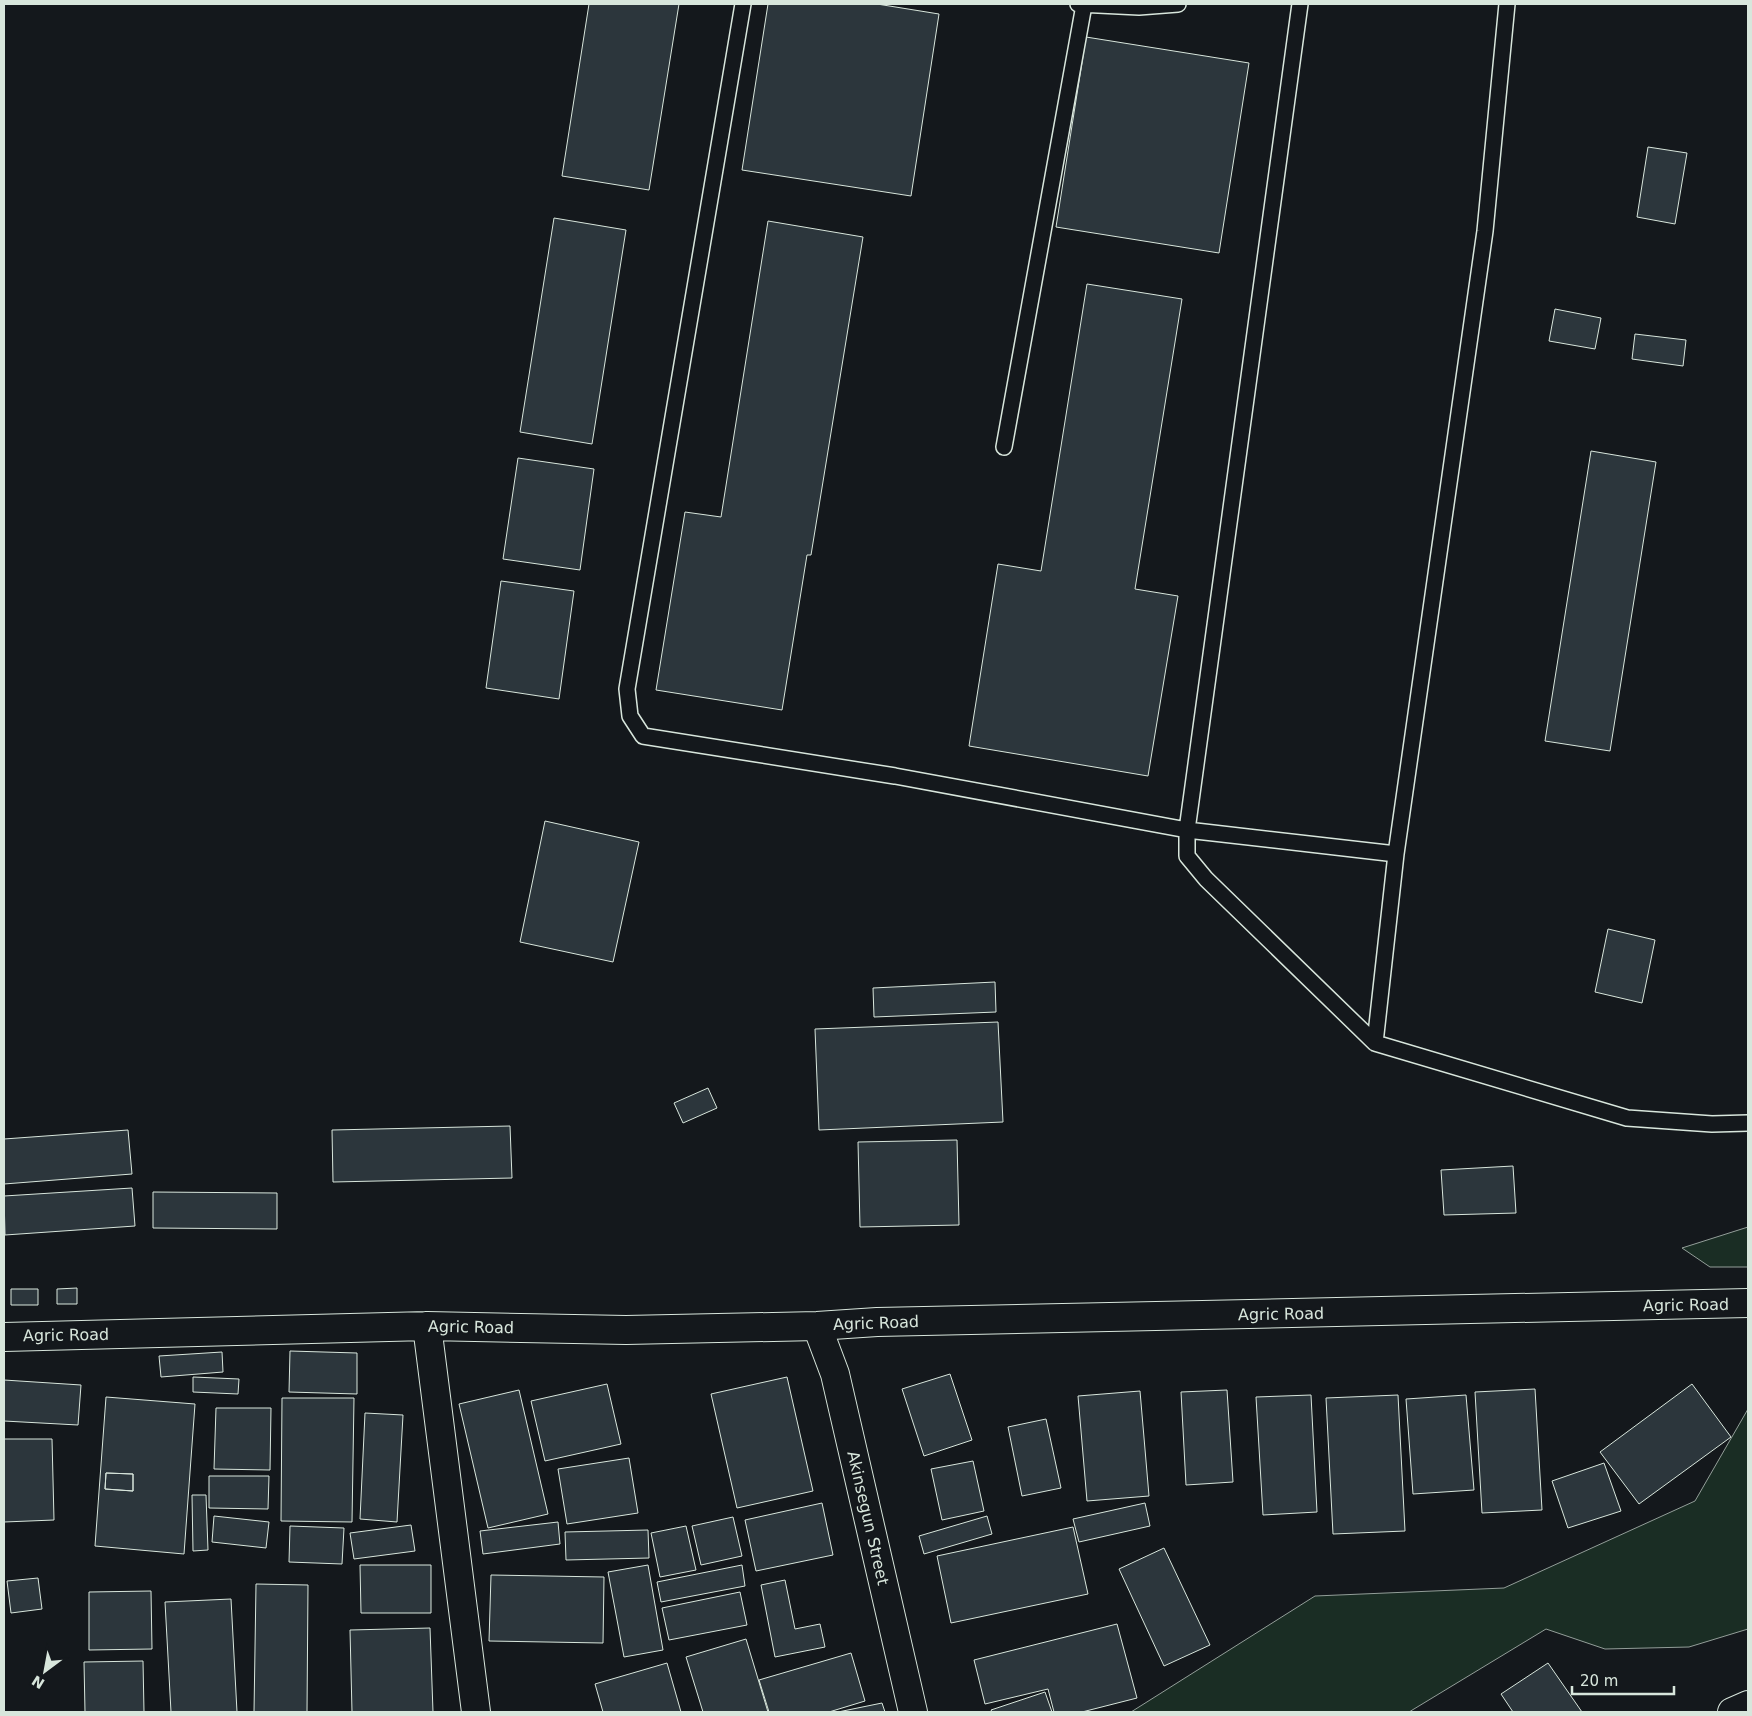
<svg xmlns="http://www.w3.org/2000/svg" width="1752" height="1716" font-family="'DejaVu Sans',sans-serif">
<rect width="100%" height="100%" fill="#14181c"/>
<!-- green -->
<path fill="#1a2d24" stroke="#939e99" d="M1748 1227V1267H1710L1682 1248Z
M1748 1409V1629L1689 1647 1605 1649 1546 1629 1409 1712H1131L1315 1596 1504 1588 1695 1501Z"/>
<!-- building -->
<path fill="#2c363c" stroke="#d8e6dc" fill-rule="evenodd" d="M589 4H679L649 190 562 176Z
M768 4H877L939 14 911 196 742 170Z
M1086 37 1249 63 1219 253 1056 227Z
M1648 147 1687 153 1675 224 1637 217Z
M554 218 626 230 592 444 520 432Z
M768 221 863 237 811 555H807L782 710 656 690 685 512 721 517Z
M1087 284 1182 299 1135 589 1178 596 1148 776 969 746 998 564 1041 571Z
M1555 309 1601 318 1595 349 1549 341Z
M1635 334 1686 340 1683 366 1632 359Z
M1591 451 1656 462 1610 751 1545 741Z
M518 458 594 469 580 570 503 559Z
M501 581 574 591 559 699 486 688Z
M545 821 639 842 613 962 520 942Z
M1608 929 1655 940 1642 1003 1595 992Z
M995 982 996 1012 874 1017 873 988Z
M998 1022 1003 1122 819 1130 815 1029Z
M708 1088 717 1108 683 1123 674 1103Z
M510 1126 512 1178 333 1182 332 1130Z
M128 1130 132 1174 4 1184V1139Z
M957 1140 959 1225 860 1227 858 1142Z
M1513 1166 1516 1213 1444 1215 1441 1170Z
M132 1188 135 1226 5 1235 4 1196Z
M153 1192 277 1193V1229L153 1228Z
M77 1288V1304H57V1289Z
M11 1289H38V1305H11Z
M290 1351 357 1353V1394L289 1392Z
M222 1352 223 1372 161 1377 159 1356Z
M950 1374 972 1440 924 1456 902 1389Z
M193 1377 239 1379 238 1394 193 1392Z
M787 1377 813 1491 737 1508 711 1394Z
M4 1380 81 1385 78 1425 4 1421Z
M607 1384 621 1444 545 1461 531 1401Z
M1692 1384 1731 1437 1639 1504 1600 1452Z
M1535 1389 1542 1510 1482 1513 1475 1392Z
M519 1390 548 1514 488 1528 459 1404Z
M1227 1390 1233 1482 1186 1485 1181 1392Z
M1140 1391 1149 1496 1087 1501 1078 1396Z
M1311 1395 1317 1512 1263 1515 1256 1397Z
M1398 1395 1405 1531 1333 1534 1326 1398Z
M1466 1395 1474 1490 1413 1494 1406 1399Z
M106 1397 195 1404 184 1554 95 1546ZM106 1473 133 1474V1491L105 1489Z
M282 1398H354L352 1522 281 1521Z
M216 1408H271L270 1470 214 1469Z
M365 1413 403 1415 397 1522 360 1519Z
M1046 1419 1061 1488 1022 1496 1008 1427Z
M4 1439H52L54 1520 4 1522Z
M629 1458 638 1513 567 1524 558 1469Z
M973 1461 984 1511 942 1520 931 1469Z
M1604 1463 1621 1511 1568 1528 1552 1481Z
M106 1473 133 1474V1491L105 1489Z
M209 1476H269L268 1509 209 1508Z
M192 1495H206L208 1550 193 1551Z
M822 1503 833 1555 756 1571 745 1520Z
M1145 1503 1150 1526 1079 1542 1073 1519Z
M214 1516 269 1522 266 1548 212 1542Z
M987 1516 992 1534 924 1554 919 1536Z
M733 1517 742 1556 701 1565 692 1526Z
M558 1522 560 1544 483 1554 480 1531Z
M411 1525 415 1551 354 1559 350 1533Z
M290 1526 344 1528 342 1564 289 1562Z
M686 1526 696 1570 660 1577 651 1533Z
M1073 1527 1088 1594 951 1623 937 1556Z
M648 1530 649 1558 566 1560 565 1532Z
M1164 1548 1210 1645 1164 1666 1119 1569Z
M360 1565H431V1613H361Z
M648 1565 663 1650 624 1657 608 1572Z
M742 1565 745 1586 661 1602 657 1582Z
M491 1575 604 1577 603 1643 489 1641Z
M38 1578 42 1609 11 1613 7 1581Z
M785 1580 795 1629 820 1624 825 1647 775 1657 761 1585Z
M256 1584 308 1585 307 1712H254Z
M151 1591 152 1649 89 1650V1592Z
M740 1592 747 1625 669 1640 662 1608Z
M231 1599 237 1712H171L165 1602Z
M1117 1624 1137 1698 1082 1712H1054L1048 1689 985 1704 974 1660Z
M430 1628 433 1712H352L350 1630Z
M746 1639 768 1712H703L686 1657Z
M851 1653 865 1701 829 1712H769L759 1680Z
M143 1661 144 1712H85L84 1662Z
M667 1663 681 1712H603L595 1684Z
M1548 1663 1582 1712H1513L1501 1694Z
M1045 1692 1052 1712H992L991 1710Z
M882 1703 885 1712H838Z"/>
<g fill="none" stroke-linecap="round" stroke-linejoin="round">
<!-- service casing -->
<g stroke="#d8e6dc" stroke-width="18">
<path id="service" d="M743 4 627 689 630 716 643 736 895 776 1187 830 1396 854
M1078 4 1139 7 1178 4
M1300 4 1187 830V856L1206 879 1375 1043
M1507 4 1485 231 1396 854 1375 1043 1627 1118 1712 1124 1748 1123
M1004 447 1084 5"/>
</g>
<!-- minor casing -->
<g stroke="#d8e6dc" stroke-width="30">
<path id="minor" d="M427 1326 476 1712
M817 1326 835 1374 913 1712
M4 1337 427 1326 626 1330 817 1326 877 1322 1748 1303
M1732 1712 1748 1705"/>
</g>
<!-- service -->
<use href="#service" stroke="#14181c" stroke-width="15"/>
<!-- minor -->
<use href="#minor" stroke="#14181c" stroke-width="28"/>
</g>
<g text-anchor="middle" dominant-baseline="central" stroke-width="4" stroke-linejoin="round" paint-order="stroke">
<!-- street labels -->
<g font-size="16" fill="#d8e6dc" stroke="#14181c">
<text transform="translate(1686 1305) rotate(-1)">Agric Road</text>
<text transform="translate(1281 1314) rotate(-1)">Agric Road</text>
<text transform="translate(876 1323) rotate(-2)">Agric Road</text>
<text transform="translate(471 1327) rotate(1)">Agric Road</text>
<text transform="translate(66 1335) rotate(-1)">Agric Road</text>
<text transform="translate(868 1518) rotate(77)">Akinsegun Street</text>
</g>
</g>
<!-- border -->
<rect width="1752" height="1716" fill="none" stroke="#d8e6dc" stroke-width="10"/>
<!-- north arrow -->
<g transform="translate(45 1671) rotate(212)" stroke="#14181c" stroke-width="4" paint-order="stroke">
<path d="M0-4L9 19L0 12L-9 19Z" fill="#d8e6dc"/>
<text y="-8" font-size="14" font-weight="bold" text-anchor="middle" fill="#d8e6dc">N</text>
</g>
<!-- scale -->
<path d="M1572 1686v8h102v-8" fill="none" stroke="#d8e6dc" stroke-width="2.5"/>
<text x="1580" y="1686" font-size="15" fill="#d8e6dc" stroke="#14181c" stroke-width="4" paint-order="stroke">20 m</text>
</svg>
